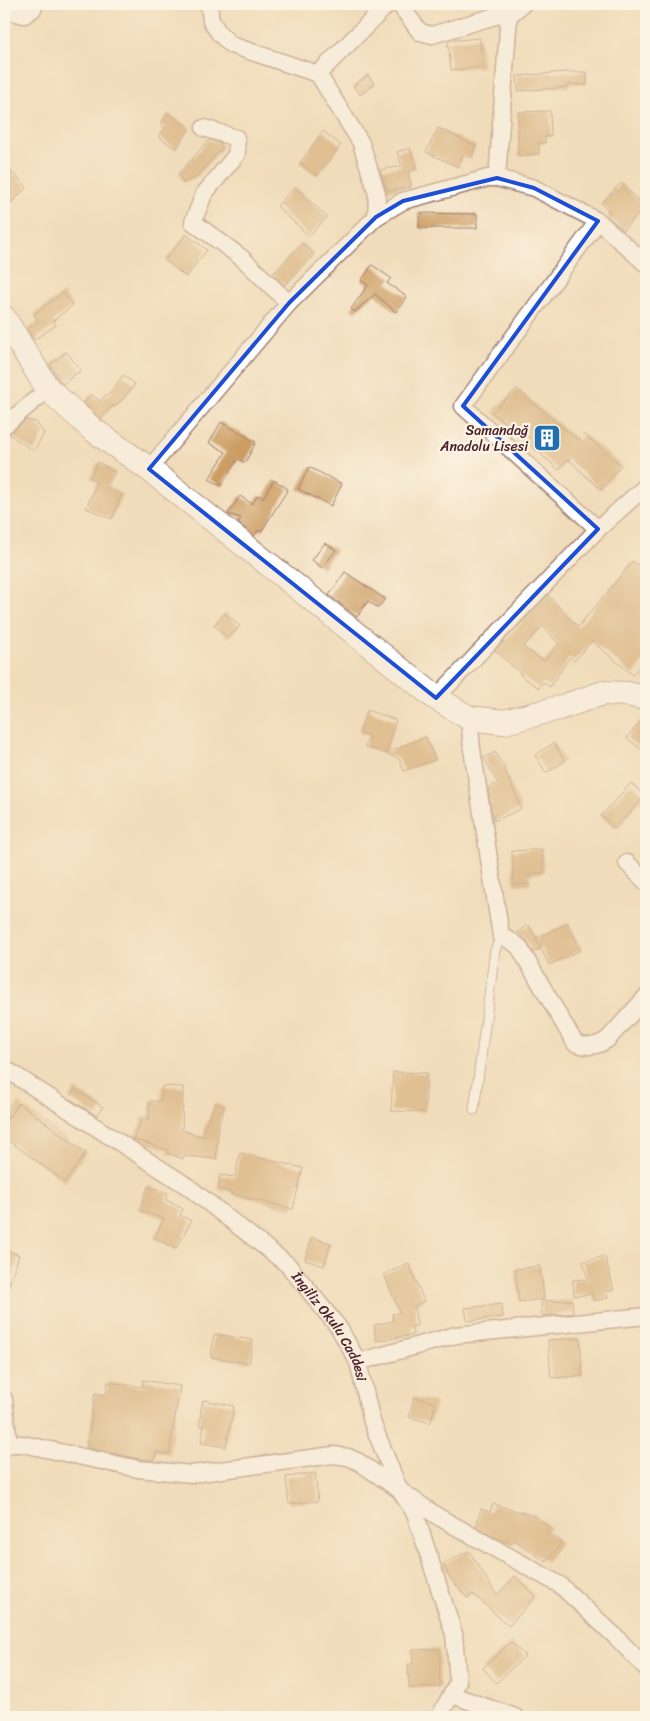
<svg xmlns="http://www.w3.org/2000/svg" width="650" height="1721" font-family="Sriracha,sans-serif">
<rect width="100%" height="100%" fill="#fcf5e5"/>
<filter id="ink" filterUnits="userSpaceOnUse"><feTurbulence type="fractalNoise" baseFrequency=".02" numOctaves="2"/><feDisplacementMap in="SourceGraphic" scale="10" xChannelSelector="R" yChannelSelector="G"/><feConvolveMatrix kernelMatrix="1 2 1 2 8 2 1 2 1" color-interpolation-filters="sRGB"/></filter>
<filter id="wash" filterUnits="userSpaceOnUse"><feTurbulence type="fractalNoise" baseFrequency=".0096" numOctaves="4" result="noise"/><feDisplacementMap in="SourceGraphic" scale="20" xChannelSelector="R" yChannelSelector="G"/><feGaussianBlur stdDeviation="1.12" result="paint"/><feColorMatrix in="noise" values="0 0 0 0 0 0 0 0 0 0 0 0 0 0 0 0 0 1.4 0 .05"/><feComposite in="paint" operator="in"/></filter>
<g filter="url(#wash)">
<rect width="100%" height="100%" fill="#f0dcba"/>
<g id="blocks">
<!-- building -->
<path fill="#cc9c62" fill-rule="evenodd" d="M480 38 482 67 451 70 448 41Z
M565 72H587V85L569 84V87L518 91 517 76Z
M368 75 375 84 360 95 353 86Z
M550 111 551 136 545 137V143H539V154L518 156V112Z
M168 113 190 128 176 149 159 137 165 128 160 125Z
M438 128 476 146 471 158 463 155 458 167 426 152Z
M323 131 341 145 317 176 300 163Z
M209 140 219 143 223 147 197 177 183 183 179 173 190 161 193 160 192 159Z
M410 148 416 169 408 172 411 187 387 191 380 170 402 166 397 152Z
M4 164 27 187 4 210Z
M621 183 645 207 623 230 607 215 610 212 601 203Z
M295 187 327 217 309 236 277 206Z
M419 213 477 214V228H419Z
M186 234 207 250 186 277 165 260Z
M302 243 314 254 285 285 273 274Z
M372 265 391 278 387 283 407 297 396 312 375 294 355 312 351 309 368 285 361 281Z
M63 293 73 305 53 321 56 325 34 340 27 329 38 322 34 314Z
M66 352 81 370 63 384 59 380 50 365Z
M123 375 135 384 124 398 114 407 112 406 101 419 84 403 91 394 100 401 108 393 109 395Z
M517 389 578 440 584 434 621 465 601 490 568 459 559 470 492 412Z
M26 420 36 422 44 433 34 451 9 434Z
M221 422 256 442 245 463 238 459 221 486 209 479 226 452 209 443Z
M98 462 115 472 107 487 122 494 112 519 86 508 97 482 90 478Z
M309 467 342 484 331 506 298 489Z
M274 480 288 489 261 532 258 530 254 536 238 523 241 518 228 514 240 496 252 504 258 495 263 498Z
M325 543 336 550 322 568 312 560Z
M633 561 646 572V659L633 675 592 641 574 661 570 657 550 687 543 682 539 688 520 675 521 674 495 650 548 595 578 627ZM543 626 559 644 544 661 523 647Z
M345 572 385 599 378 608 368 601 357 617 329 595Z
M225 613 240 626 228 638 214 625Z
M367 710 396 720 386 753 426 737 435 760 404 771 399 758 365 747 369 736 359 733Z
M646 714V753L627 738Z
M554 743 565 761 546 773 535 755Z
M495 752 504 767 521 809 494 821 488 788 498 783 484 758Z
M631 783 645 796 615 829 601 816Z
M542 849 544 873 529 874 530 884 514 885 512 851Z
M568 923 581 950 549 965 536 938Z
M529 925 541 948 533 952 527 942 518 931Z
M393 1072 427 1073 425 1112 391 1111Z
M162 1086 183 1087 182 1130 204 1137V1129L215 1103 225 1107 219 1123 216 1159 184 1156 183 1159 167 1153 168 1150 133 1139 143 1117 149 1120 150 1101H161Z
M75 1089 103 1107 97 1116 69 1098Z
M19 1103 86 1153 65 1182 4 1137V1123Z
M240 1153 303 1168 293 1209 231 1194V1192L218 1189 220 1175 235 1177Z
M148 1186 168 1193 166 1200 183 1209 180 1215 191 1221 176 1249 154 1238 164 1219 139 1210Z
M312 1237 331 1243 324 1266 305 1260Z
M4 1250 19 1255 6 1294H4Z
M605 1256 614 1290 606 1292 608 1298 594 1301 592 1294 574 1296 573 1280 588 1279 583 1262Z
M409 1264 424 1301 414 1306 417 1326H412L413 1335 376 1341 374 1325 393 1321 392 1314 400 1313 384 1274Z
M540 1266 544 1299 519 1302 515 1269Z
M572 1300 573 1313 542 1316 541 1301Z
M502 1304 503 1317 467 1321 465 1308Z
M214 1334 253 1340 249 1363 211 1357Z
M580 1338 583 1376 551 1378 548 1340Z
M143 1380 180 1386 169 1454 156 1452 155 1460 140 1459 87 1448 95 1393 106 1395 108 1382 142 1387Z
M414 1397 436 1403 430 1423 409 1417Z
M203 1400 234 1406 226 1447 201 1443 204 1426 199 1425Z
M315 1473 318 1501 289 1504 286 1477Z
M493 1504 535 1516 550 1527 546 1532 561 1542 547 1562 514 1540 513 1544 502 1541 476 1527 481 1509 490 1512Z
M469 1551 497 1595 515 1576 536 1596 509 1626 473 1594 467 1598 451 1579 443 1564Z
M511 1642 525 1656 496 1683 483 1668Z
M439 1649 440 1687 409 1688 408 1664H413L412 1650Z"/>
</g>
</g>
<g filter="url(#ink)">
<use href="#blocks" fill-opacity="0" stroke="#9d7e72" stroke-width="1"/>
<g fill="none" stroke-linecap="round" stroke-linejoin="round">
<!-- lane casing -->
<g stroke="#9d7e72" stroke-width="11">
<path id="lane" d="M474 1110 495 950 501 936"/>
</g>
<!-- street casing -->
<g stroke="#9d7e72" stroke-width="19">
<g id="street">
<path d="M209 4 211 21 219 33 231 45 318 74 361 143 377 194 376 217"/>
<path d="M399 4 420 32 432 35 505 13 516 6"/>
<path d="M4 10 24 15 33 9 35 4"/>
<path d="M318 74 388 4"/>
<path d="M204 128 236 138 237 154 204 194 193 222 242 258 289 303"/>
<path d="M497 178 509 15 523 4"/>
<path d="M598 221 463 406 598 529"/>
<path d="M4 426 48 389"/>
<path d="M149 469 289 303 376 217 403 201 488 178H497L534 188 598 221 646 264"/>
<path d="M436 698 598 529 646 486"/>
<path d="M469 718 472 749 501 936 513 942 519 947 575 1043C587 1048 597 1047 608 1039L646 997"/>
<path d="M627 863 646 882"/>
<path id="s1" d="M4 1068 187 1186 288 1265 339 1328 358 1362 372 1422 399 1489 415 1513 454 1634 458 1682 439 1717"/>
<path d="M358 1362 456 1335 646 1316"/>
<path d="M4 1399 9 1444"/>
<path d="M4 1448 9 1444H23L138 1469 192 1474 333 1455 348 1457 359 1462 437 1516 560 1585 616 1637 646 1668"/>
<path d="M452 1695 515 1717"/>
</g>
</g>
<!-- secondary casing -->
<g stroke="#9d7e72" stroke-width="26">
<path id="secondary" d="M4 318 48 389 92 429 149 469 436 698 469 718 504 722 559 708 603 693 627 694 646 698"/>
</g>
<!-- lane -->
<use href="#lane" stroke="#fff" stroke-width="9"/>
<!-- street -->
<use href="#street" stroke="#fff" stroke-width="16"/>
<!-- secondary -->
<use href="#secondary" stroke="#fff" stroke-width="24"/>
</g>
</g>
<!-- marked area -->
<path d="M0 0H650V1721H0ZM497 178 534 188 598 221 463 406 598 529 436 698 149 469 289 303 376 217 403 201Z" fill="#f0dcba" fill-opacity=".55" fill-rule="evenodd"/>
<path fill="none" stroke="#1d4ed8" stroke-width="4" stroke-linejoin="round" d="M497 178 534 188 598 221 463 406 598 529 436 698 149 469 289 303 376 217 403 201Z"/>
<!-- icons -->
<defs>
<g id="building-square" transform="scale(1.4375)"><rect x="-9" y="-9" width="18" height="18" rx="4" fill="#1f6fb2" stroke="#fcf5e5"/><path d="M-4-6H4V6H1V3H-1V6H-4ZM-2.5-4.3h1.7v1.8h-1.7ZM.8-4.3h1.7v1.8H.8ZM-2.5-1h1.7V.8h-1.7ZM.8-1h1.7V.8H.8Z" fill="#fff"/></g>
</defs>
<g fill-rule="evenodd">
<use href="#building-square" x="547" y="438"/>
</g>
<g text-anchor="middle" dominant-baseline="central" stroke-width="4.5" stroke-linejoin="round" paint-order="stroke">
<!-- poi labels -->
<g font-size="14" fill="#4a1f2b" stroke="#fcf5e5" text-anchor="end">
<text x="528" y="430">Samandağ<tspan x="528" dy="16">Anadolu Lisesi</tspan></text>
</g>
<!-- street labels -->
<g font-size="14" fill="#4a1f2b" stroke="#fcf5e5">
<text stroke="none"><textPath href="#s1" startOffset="421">İngiliz Okulu Caddesi</textPath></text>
</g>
</g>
<!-- margin -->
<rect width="650" height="1721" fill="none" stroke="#fcf5e5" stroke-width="20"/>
</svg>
